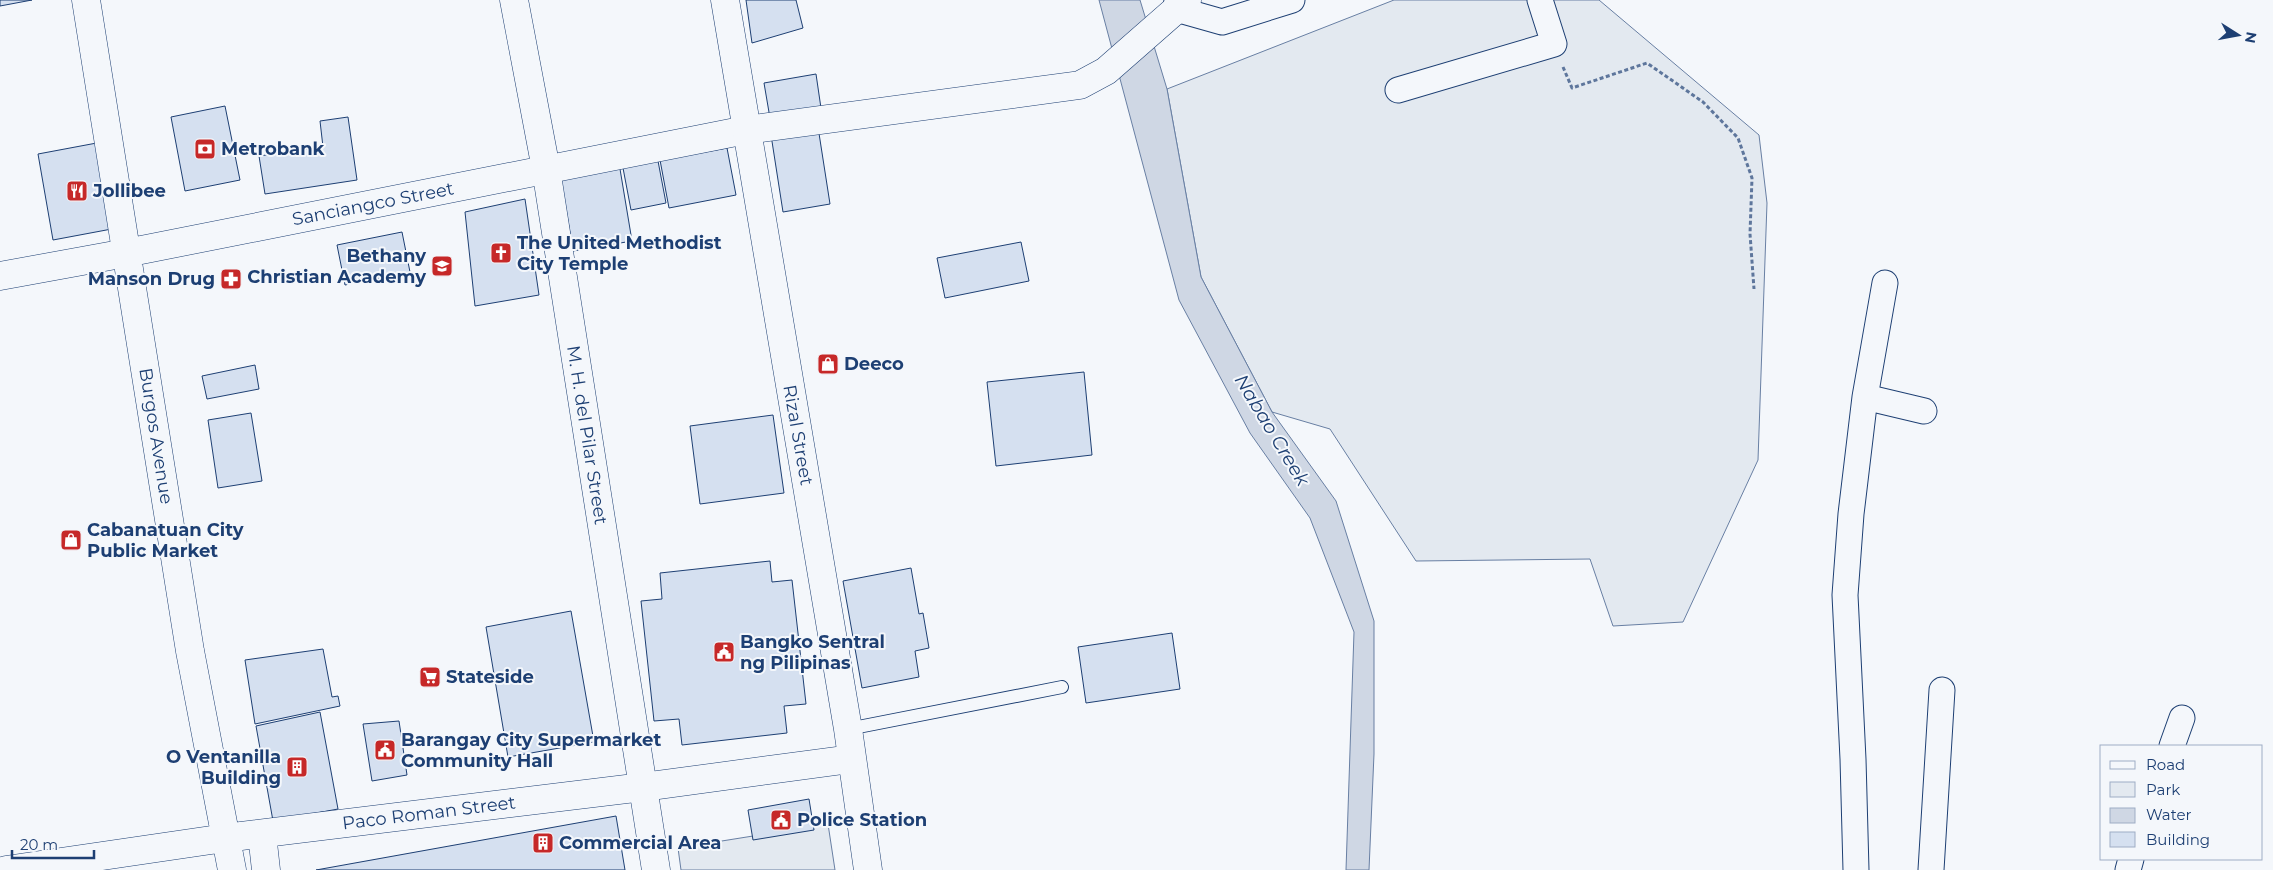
<svg xmlns="http://www.w3.org/2000/svg" width="2273" height="870" font-family="Montserrat,sans-serif">
<rect width="100%" height="100%" fill="#f4f7fb"/>
<!-- green -->
<path fill="#e3e9f0" stroke="#687fa3" d="M1394 0H1599L1759 135 1767 203 1758 460 1683 622 1613 626 1590 559 1416 561 1330 429 1272 412 1201 277 1167 89Z
M828 824 835 870H681L678 848Z"/>
<!-- water -->
<path fill="#cfd7e4" stroke="#687fa3" d="M1099 0H1140L1167 89 1201 277 1272 412 1336 501 1374 621V754L1369 870H1346L1354 632 1310 518 1250 433 1179 300Z"/>
<!-- building -->
<path fill="#d5e0f0" stroke="#1d3f73" d="M0 0H32L0 6Z
M746 0H796L803 28 752 43Z
M816 74 822 115 771 124 764 83Z
M225 106 240 180 185 191 171 117Z
M348 117 357 180 265 194 259 156 323 147 320 121Z
M818 127 830 204 783 212 771 135Z
M102 142 117 228 53 240 38 154Z
M727 148 736 195 669 208 660 160Z
M658 161 666 203 631 210 623 168Z
M619 163 632 241 573 251 560 174Z
M525 199 539 295 475 306 465 212Z
M402 232 410 272 345 285 337 245Z
M1021 242 1029 281 945 298 937 258Z
M255 365 259 389 207 399 202 376Z
M1084 372 1092 455 996 466 987 382Z
M251 413 262 481 218 488 208 420Z
M773 415 784 493 700 504 690 426Z
M770 561 772 582 792 580 806 704 784 706 787 733 682 745 679 719 654 721 641 601 662 599 660 573Z
M911 568 919 614 923 613 929 648 915 651 919 677 862 688 843 581Z
M571 611 594 742 508 757 486 627Z
M1172 633 1180 689 1086 703 1078 647Z
M323 649 332 697 338 696 340 706 255 724 245 660Z
M320 712 338 809 273 821 256 726Z
M399 721 407 775 372 781 363 724Z
M809 799 814 830 753 840 748 810Z
M616 816 625 870H316Z"/>
<g fill="none" stroke-linecap="round" stroke-linejoin="round">
<!-- service casing -->
<g stroke="#1d3f73" stroke-width="14">
<path id="service" d="M848 729 1062 687"/>
</g>
<!-- minor casing -->
<g stroke="#1d3f73" stroke-width="27">
<path id="minor" d="M1177 0 1176 9 1222 22 1292 0
M1398 90 1554 44 1540 0
M1865 397 1924 411
M2172 746 2182 718
M1856 870 1853 759 1845 595 1851 514 1865 397 1885 283
M1931 870 1942 690
M2128 870 2131 859"/>
</g>
<!-- tertiary casing -->
<g stroke="#1d3f73" stroke-width="29">
<path id="tertiary" d="M86 0 190 651 232 870
M0 276 126 253 746 130 1080 85 1106 71 1187 0
M262 834 266 870
M6 870 225 838 643 787 851 759"/>
</g>
<!-- secondary casing -->
<g stroke="#1d3f73" stroke-width="29">
<path id="secondary" d="M514 0 546 169 656 870
M725 0 848 729 868 870"/>
</g>
<!-- path -->
<path stroke="#5e769c" stroke-width="3" stroke-dasharray="4 2.5" stroke-linecap="butt" d="M1563 67 1572 88 1647 63 1703 102 1738 138 1752 178 1750 234 1754 289"/>
<!-- service -->
<use href="#service" stroke="#f4f7fb" stroke-width="12"/>
<!-- minor -->
<use href="#minor" stroke="#f4f7fb" stroke-width="25"/>
<!-- tertiary -->
<use href="#tertiary" stroke="#f4f7fb" stroke-width="28"/>
<!-- secondary -->
<use href="#secondary" stroke="#f4f7fb" stroke-width="28"/>
</g>
<!-- icons -->
<defs>
<g id="bank-square" transform="scale(1.125)"><rect x="-9" y="-9" width="18" height="18" rx="4" fill="#c62828" stroke="#f4f7fb"/><path d="M-6-4H6V4H-6ZM0-2.3a2.3 2.3 0 1 0 0 4.6a2.3 2.3 0 1 0 0-4.6Z" fill="#fff"/></g>
<g id="restaurant-square" transform="scale(1.125)"><rect x="-9" y="-9" width="18" height="18" rx="4" fill="#c62828" stroke="#f4f7fb"/><path d="M-5-6h1v4h1v-4h1v4h1v-4h1v5L-1.5 .5V6h-2V.5L-5-1ZM5-6V6H3V1.5H1.5Q1.5-4 5-6Z" fill="#fff"/></g>
<g id="church-square" transform="scale(1.125)"><rect x="-9" y="-9" width="18" height="18" rx="4" fill="#c62828" stroke="#f4f7fb"/><path d="M-1.2-6h2.4v3.5h3.3v2.4h-3.3V6h-2.4V-.1h-3.3v-2.4h3.3Z" fill="#fff"/></g>
<g id="school-square" transform="scale(1.125)"><rect x="-9" y="-9" width="18" height="18" rx="4" fill="#c62828" stroke="#f4f7fb"/><path d="M0-5L7-2L0 1L-7-2ZM-4 1L0 2.5L4 1V4Q0 6-4 4Z" fill="#fff"/></g>
<g id="pharmacy-square" transform="scale(1.125)"><rect x="-9" y="-9" width="18" height="18" rx="4" fill="#c62828" stroke="#f4f7fb"/><path d="M-2-6h4v4h4v4h-4v4h-4v-4h-4v-4h4Z" fill="#fff"/></g>
<g id="shop-square" transform="scale(1.125)"><rect x="-9" y="-9" width="18" height="18" rx="4" fill="#c62828" stroke="#f4f7fb"/><path d="M-5-2.5h2.3a2.7 3.5 0 0 1 5.4 0H5L5.5 6h-11ZM-1.5-2.5h3a1.5 2.3 0 0 0-3 0Z" fill="#fff"/></g>
<g id="civic-square" transform="scale(1.125)"><rect x="-9" y="-9" width="18" height="18" rx="4" fill="#c62828" stroke="#f4f7fb"/><path d="M-.6-6.5H3V-4.5H.6V-3L4-1V1h2V6H-6V1h2V-1L-.6-3ZM-1.2 2.5V6h2.4V2.5Z" fill="#fff"/></g>
<g id="supermarket-square" transform="scale(1.125)"><rect x="-9" y="-9" width="18" height="18" rx="4" fill="#c62828" stroke="#f4f7fb"/><path d="M-6-5.5h2.5l.6 2H6L4.5 2H-2.5L-4.4-4H-6ZM-1.5 3.2a1.3 1.3 0 1 0 .1 0ZM3 3.2a1.3 1.3 0 1 0 .1 0Z" fill="#fff"/></g>
<g id="building-square" transform="scale(1.125)"><rect x="-9" y="-9" width="18" height="18" rx="4" fill="#c62828" stroke="#f4f7fb"/><path d="M-4-6H4V6H1V3H-1V6H-4ZM-2.5-4.3h1.7v1.8h-1.7ZM.8-4.3h1.7v1.8H.8ZM-2.5-1h1.7V.8h-1.7ZM.8-1h1.7V.8H.8Z" fill="#fff"/></g>
</defs>
<g fill-rule="evenodd">
<use href="#bank-square" x="205" y="149"/>
<use href="#restaurant-square" x="77" y="191"/>
<use href="#church-square" x="501" y="253"/>
<use href="#school-square" x="442" y="266"/>
<use href="#pharmacy-square" x="231" y="279"/>
<use href="#shop-square" x="828" y="364"/>
<use href="#shop-square" x="71" y="540"/>
<use href="#civic-square" x="724" y="652"/>
<use href="#supermarket-square" x="430" y="677"/>
<use href="#civic-square" x="385" y="750"/>
<use href="#building-square" x="297" y="767"/>
<use href="#civic-square" x="781" y="820"/>
<use href="#building-square" x="543" y="843"/>
</g>
<g text-anchor="middle" dominant-baseline="central" stroke-width="4" stroke-linejoin="round" paint-order="stroke">
<!-- poi labels -->
<g font-size="18" font-weight="bold" fill="#1d3f73" stroke="#f4f7fb" text-anchor="start">
<text x="221" y="149">Metrobank</text>
<text x="93" y="191">Jollibee</text>
<text x="517" y="243">The United Methodist<tspan x="517" dy="21">City Temple</tspan></text>
<text x="426" y="256" text-anchor="end">Bethany<tspan x="426" dy="21">Christian Academy</tspan></text>
<text x="215" y="279" text-anchor="end">Manson Drug</text>
<text x="844" y="364">Deeco</text>
<text x="87" y="530">Cabanatuan City<tspan x="87" dy="21">Public Market</tspan></text>
<text x="740" y="642">Bangko Sentral<tspan x="740" dy="21">ng Pilipinas</tspan></text>
<text x="446" y="677">Stateside</text>
<text x="401" y="740">Barangay City Supermarket<tspan x="401" dy="21">Community Hall</tspan></text>
<text x="281" y="757" text-anchor="end">O Ventanilla<tspan x="281" dy="21">Building</tspan></text>
<text x="797" y="820">Police Station</text>
<text x="559" y="843">Commercial Area</text>
</g>
<!-- street labels -->
<g font-size="18" fill="#1d3f73" stroke="#f4f7fb">
<text transform="translate(373 204) rotate(-11)">Sanciangco Street</text>
<text transform="translate(587 435) rotate(81)">M. H. del Pilar Street</text>
<text transform="translate(798 435) rotate(80)">Rizal Street</text>
<text transform="translate(156 436) rotate(81)">Burgos Avenue</text>
<text transform="translate(429 813) rotate(-7)">Paco Roman Street</text>
</g>
<!-- water labels -->
<g font-size="19" font-style="italic" fill="#1d3f73" stroke="#f4f7fb">
<text transform="translate(1272 430) rotate(59)">Nabao Creek</text>
</g>
</g>
<!-- legend -->
<rect x="2100" y="745" width="162" height="115" fill="#f4f7fb" stroke="#9eadc5"/>
<rect x="2110" y="761" width="25" height="8" fill="#f4f7fb" stroke="#9eadc5"/>
<text x="2146" y="770" font-size="15" fill="#1d3f73">Road</text>
<rect x="2110" y="782" width="25" height="15" fill="#e3e9f0" stroke="#9eadc5"/>
<text x="2146" y="795" font-size="15" fill="#1d3f73">Park</text>
<rect x="2110" y="808" width="25" height="15" fill="#cfd7e4" stroke="#9eadc5"/>
<text x="2146" y="820" font-size="15" fill="#1d3f73">Water</text>
<rect x="2110" y="832" width="25" height="15" fill="#d5e0f0" stroke="#9eadc5"/>
<text x="2146" y="845" font-size="15" fill="#1d3f73">Building</text>
<!-- north arrow -->
<g transform="translate(2238 35) rotate(101)" stroke="#f4f7fb" stroke-width="4" paint-order="stroke">
<path d="M0-4L9 19L0 12L-9 19Z" fill="#1d3f73"/>
<text y="-8" font-size="14" font-weight="bold" text-anchor="middle" fill="#1d3f73">N</text>
</g>
<!-- scale -->
<path d="M12 850v8h82v-8" fill="none" stroke="#1d3f73" stroke-width="2.5"/>
<text x="20" y="850" font-size="15" fill="#1d3f73" stroke="#f4f7fb" stroke-width="4" paint-order="stroke">20 m</text>
</svg>
